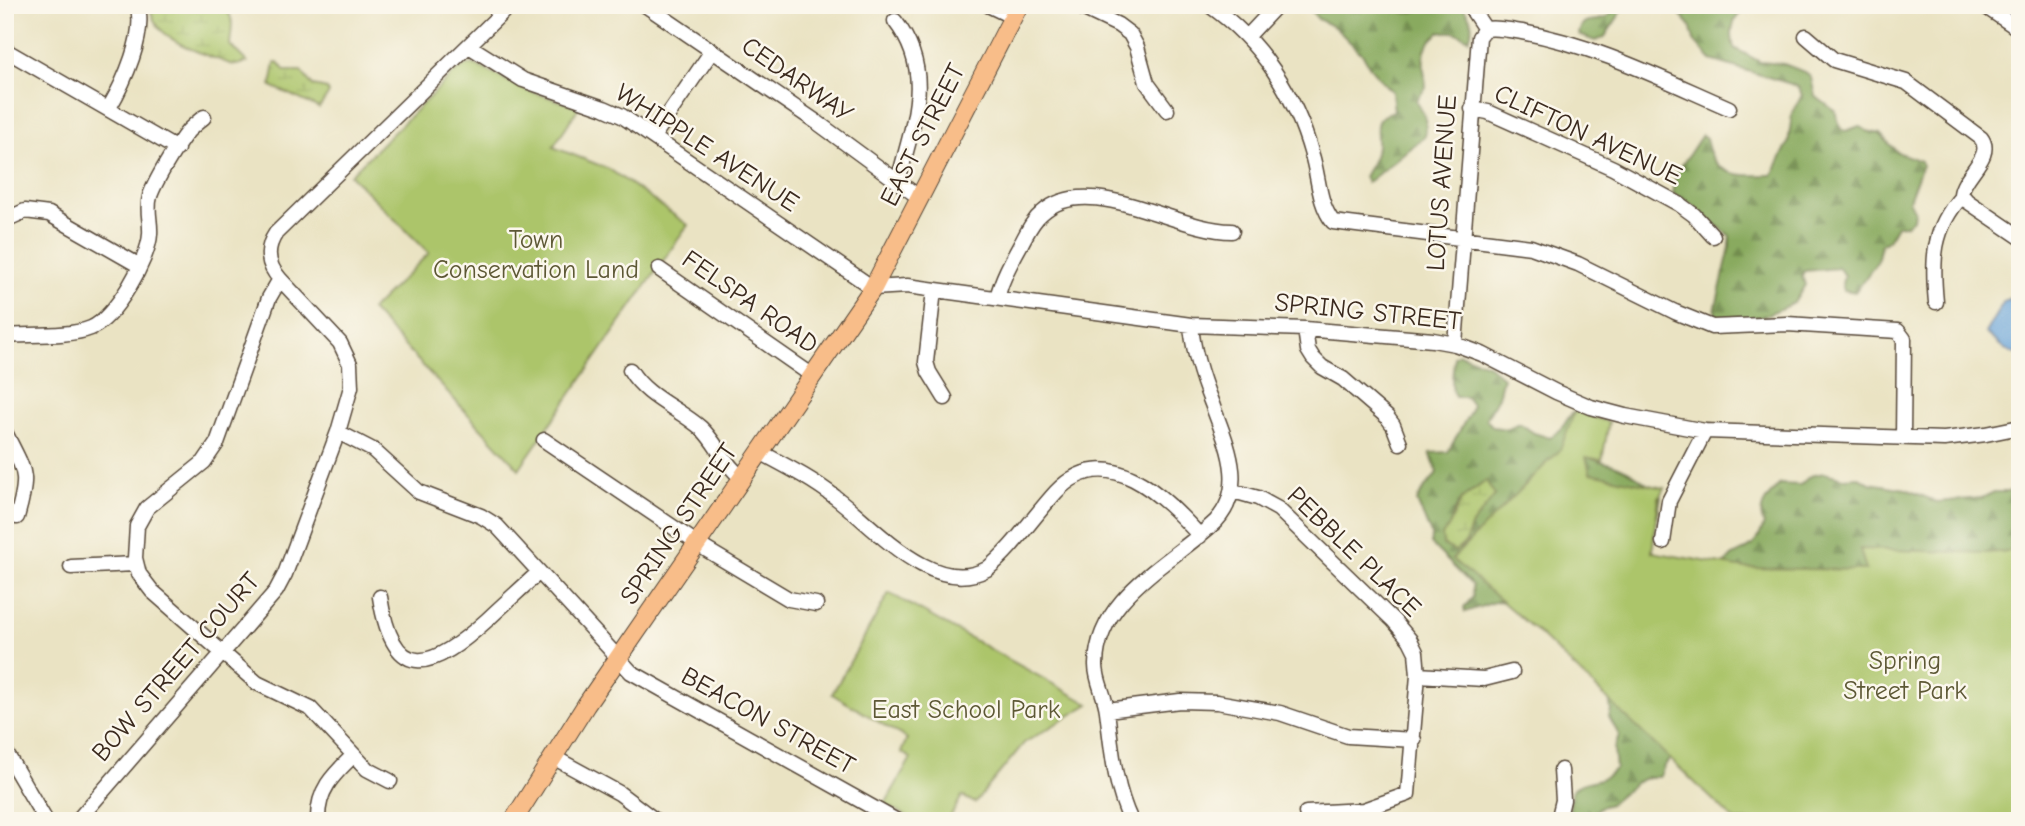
<svg xmlns="http://www.w3.org/2000/svg" width="2025" height="826" font-family="'Comic Neue',sans-serif">
<defs>
<pattern id="forest-firs" width="22" height="20" patternUnits="userSpaceOnUse" patternTransform="scale(1.75)"><rect width="22" height="20" fill="#89aa5f"/><path d="M5 1l3.5 6h-7zM16 11l3.5 6h-7z" fill="#718b4e"/></pattern>
<pattern id="wetland-marsh" width="20" height="14" patternUnits="userSpaceOnUse" patternTransform="scale(1.75)"><rect width="20" height="14" fill="#acc56b"/><path d="M1 5h8M5 5V1M11 12h8M15 12V8" fill="none" stroke="#95a95c"/></pattern>
</defs>
<rect width="100%" height="100%" fill="#fbf7ec"/>
<filter id="ink" filterUnits="userSpaceOnUse"><feTurbulence type="fractalNoise" baseFrequency=".0143" numOctaves="2"/><feDisplacementMap in="SourceGraphic" scale="14" xChannelSelector="R" yChannelSelector="G"/><feConvolveMatrix kernelMatrix="1 2 1 2 8 2 1 2 1" color-interpolation-filters="sRGB"/></filter>
<filter id="wash" filterUnits="userSpaceOnUse"><feTurbulence type="fractalNoise" baseFrequency=".00686" numOctaves="4" result="noise"/><feDisplacementMap in="SourceGraphic" scale="28" xChannelSelector="R" yChannelSelector="G"/><feGaussianBlur stdDeviation="1.57" result="paint"/><feColorMatrix in="noise" values="0 0 0 0 0 0 0 0 0 0 0 0 0 0 0 0 0 1.4 0 .05"/><feComposite in="paint" operator="in"/></filter>
<g filter="url(#wash)">
<rect width="100%" height="100%" fill="#eae3c3"/>
<!-- forest -->
<path fill="url(#forest-firs)" stroke="#626a3e" stroke-width="2" fill-rule="evenodd" d="M1306 5H1396L1403 12 1409 13 1434 5H1461C1470 15 1475 25 1469 39L1455 32H1440C1417 48 1424 64 1426 87L1416 101C1424 113 1428 121 1425 136L1367 183 1364 177C1367 170 1373 163 1375 156 1383 134 1365 120 1394 111L1392 92 1372 70 1363 55 1336 28 1318 19Z
M1617 5H1626L1604 38 1595 41 1579 35C1582 14 1593 24 1605 18 1610 16 1614 9 1617 5Z
M1672 5H1748C1733 18 1729 29 1734 48L1760 62 1784 64 1807 73 1811 78 1815 96 1835 111 1841 129 1846 131 1859 126 1867 131 1880 134 1897 152 1921 161 1922 165 1909 200 1914 210 1913 219 1906 225H1897L1889 239 1881 244 1877 262 1855 292 1844 290 1842 284 1844 276 1839 268 1804 271 1802 276 1805 285 1794 303 1761 317 1724 320 1717 318 1715 311 1730 247V236L1690 203 1673 194 1676 174 1702 135 1706 138C1712 178 1739 176 1772 175L1788 144 1792 114 1802 95 1798 87 1791 84 1711 60 1694 41 1690 25Z
M1459 354 1487 364 1503 377 1498 397 1486 419 1493 427 1507 429 1519 423 1534 433 1550 438 1561 429 1572 413 1577 412 1589 454C1596 462 1605 462 1614 465 1631 471 1649 484 1661 496L1652 548 1655 554 1722 567C1737 545 1753 559 1764 524 1755 509 1770 495 1780 484L1800 485 1810 476 1824 473 1844 478 1859 477 1870 483 1906 489 1937 502 1982 498 1994 492H2007L2020 488V749L1672 757 1664 766 1660 777H1648L1635 783 1610 804 1600 807 1586 821H1568L1572 790C1586 777 1600 786 1616 768L1614 749 1619 735 1609 717 1611 710 1608 693 1503 602 1498 601 1465 612 1464 607 1473 597 1472 585 1431 544V534L1417 502C1420 488 1432 484 1437 472L1430 453 1448 452 1471 410 1472 405 1466 397H1455C1449 385 1454 370 1454 357ZM1482 484 1495 495 1473 521 1466 542 1460 549H1451L1447 546C1448 530 1451 510 1463 498 1469 492 1476 489 1482 484Z"/>
<!-- wetland -->
<path fill="url(#wetland-marsh)" stroke="#747844" stroke-width="2" d="M150 5H221C237 18 231 27 230 45L247 62 238 65 230 64C202 53 152 41 150 5Z
M278 62 285 71H301L313 86 327 89 329 93 319 108 271 86 275 63Z
M1486 481 1495 495 1471 526 1466 542 1455 551 1443 545 1442 535 1448 528 1461 500Z"/>
<!-- park -->
<path fill="#acc56b" stroke="#747844" stroke-width="2" d="M474 64 526 90 579 107 553 147 609 169 688 225 519 469 371 310 429 253 350 175 456 71 467 65Z
M1575 411 1609 422 1602 460 1586 457 1590 473 1664 488 1659 497 1652 552 1744 568 1866 570 1860 549 1987 553 2020 550V821H1735L1534 629 1452 559 1560 450Z
M889 593 1089 704 1024 743 975 803 962 796 948 821H915L885 804 911 758 901 752 907 739 832 694Z"/>
<!-- water -->
<path fill="#68a3d8" stroke="#52667b" stroke-width="2" d="M2014 296H2020V356L2006 350 1985 333 2004 301Z"/>
</g>
<g filter="url(#ink)">
<g fill="none" stroke-linecap="round" stroke-linejoin="round">
<!-- minor casing -->
<g stroke="#554637" stroke-width="17">
<path id="minor" d="M645 5 818 123 920 198
M988 5 1013 17
M1076 5 1118 25 1130 34 1137 47 1147 83 1167 110
M1209 5C1261 41 1295 94 1312 155 1319 177 1318 203 1333 222L1531 247 1578 264 1675 312 1712 327 1787 324 1898 331 1904 339 1903 438
M1469 5 1485 29
M1983 5 2020 30
M895 21C936 74 912 124 898 182
M1485 29C1497 27 1510 30 1522 32 1595 45 1662 79 1729 108
M1806 36 1834 60 1906 82 1981 138C1995 156 1963 175 1961 194L1967 201 2020 237
M1247 37 1277 5
M469 46 523 80 604 108 622 116 873 288 907 286 1191 325 1305 329 1433 340 1455 344 1482 354 1556 392 1591 407 1625 416 1705 431 1944 439 1986 434 2020 427
M5 50 177 149
M109 108C123 84 147 33 137 5
M1472 109 1488 112 1613 168 1679 204 1694 215 1713 236
M653 137 712 51
M5 220 25 211 49 214 140 266
M659 269 813 376
M934 290 926 362 929 372 945 398
M997 298C1002 278 1011 262 1021 244 1027 233 1032 221 1042 213 1089 170 1175 231 1232 231
M1936 302C1932 261 1932 229 1962 196
M1305 329 1308 350 1313 358 1322 367 1343 379 1387 417 1393 425 1400 443
M5 336C30 334 69 337 91 328 115 318 149 259 150 234 151 221 146 210 150 196 155 181 178 143 188 131 193 126 199 121 204 117
M1455 344 1479 37 1485 29
M630 370C646 397 678 408 701 428 717 443 722 462 742 478
M5 432C25 473 30 472 17 517
M338 432 373 450 419 492 481 516 497 526 631 672 897 821
M544 440 707 550 789 599 816 604
M760 452C786 466 812 479 835 497 873 525 933 598 987 569 1013 548 1033 517 1056 492 1107 438 1164 497 1200 536
M1233 491 1258 498 1278 509 1394 621 1410 640 1416 652 1418 675 1408 794 1363 810 1306 813
M1663 542 1669 501 1705 431
M71 567 135 564
M380 597C394 687 434 668 487 620 504 604 522 588 539 572
M1418 675 1484 679 1512 672
M1107 710 1180 701 1217 702 1280 713 1348 736 1414 740
M5 751 46 821
M553 757 619 793 656 821
M390 781 367 769 311 709 257 683 152 591 139 574 135 558 137 526 147 508 204 462 217 443 269 298 280 279C267 265 265 249 276 233L510 5
M77 821 276 591 285 574 338 432 351 387 350 364 340 343 280 279
M318 821C317 790 333 775 354 755
M1131 821C1114 785 1112 750 1107 711 1105 695 1096 681 1096 665 1097 596 1172 563 1216 521 1248 486 1226 443 1212 404 1202 379 1193 353 1191 325
M1558 821 1563 800 1561 770"/>
</g>
<!-- major casing -->
<g stroke="#554637" stroke-width="20">
<path id="major" d="M513 821 586 705 873 288 1019 5"/>
</g>
<!-- minor -->
<use href="#minor" stroke="#fff" stroke-width="14"/>
<!-- major -->
<use href="#major" stroke="#f8bd89" stroke-width="18"/>
</g>
</g>
<g text-anchor="middle" dominant-baseline="central" stroke-width="5" stroke-linejoin="round" paint-order="stroke">
<!-- street labels -->
<g font-size="26" fill="#3b2a1e" stroke="#fbf7ec">
<text transform="translate(797 80) rotate(35)">CEDARWAY</text>
<text transform="translate(923 135) rotate(-63)">EAST STREET</text>
<text transform="translate(1588 135) rotate(25)">CLIFTON AVENUE</text>
<text transform="translate(707 148) rotate(33)">WHIPPLE AVENUE</text>
<text transform="translate(1442 183) rotate(-86)">LOTUS AVENUE</text>
<text transform="translate(750 302) rotate(35)">FELSPA ROAD</text>
<text transform="translate(1368 312) rotate(6)">SPRING STREET</text>
<text transform="translate(679 524) rotate(-56)">SPRING STREET</text>
<text transform="translate(1354 552) rotate(44)">PEBBLE PLACE</text>
<text transform="translate(176 667) rotate(-49)">BOW STREET COURT</text>
<text transform="translate(768 721) rotate(29)">BEACON STREET</text>
</g>
<!-- park labels -->
<g font-size="26" fill="#5d5835" stroke="#fbf7ec">
<text x="536" y="240">Town<tspan x="536" dy="30">Conservation Land</tspan></text>
<text x="1905" y="661">Spring<tspan x="1905" dy="30">Street Park</tspan></text>
<text x="966" y="710">East School Park</text>
</g>
</g>
<!-- margin -->
<rect width="2025" height="826" fill="none" stroke="#fbf7ec" stroke-width="28"/>
</svg>
